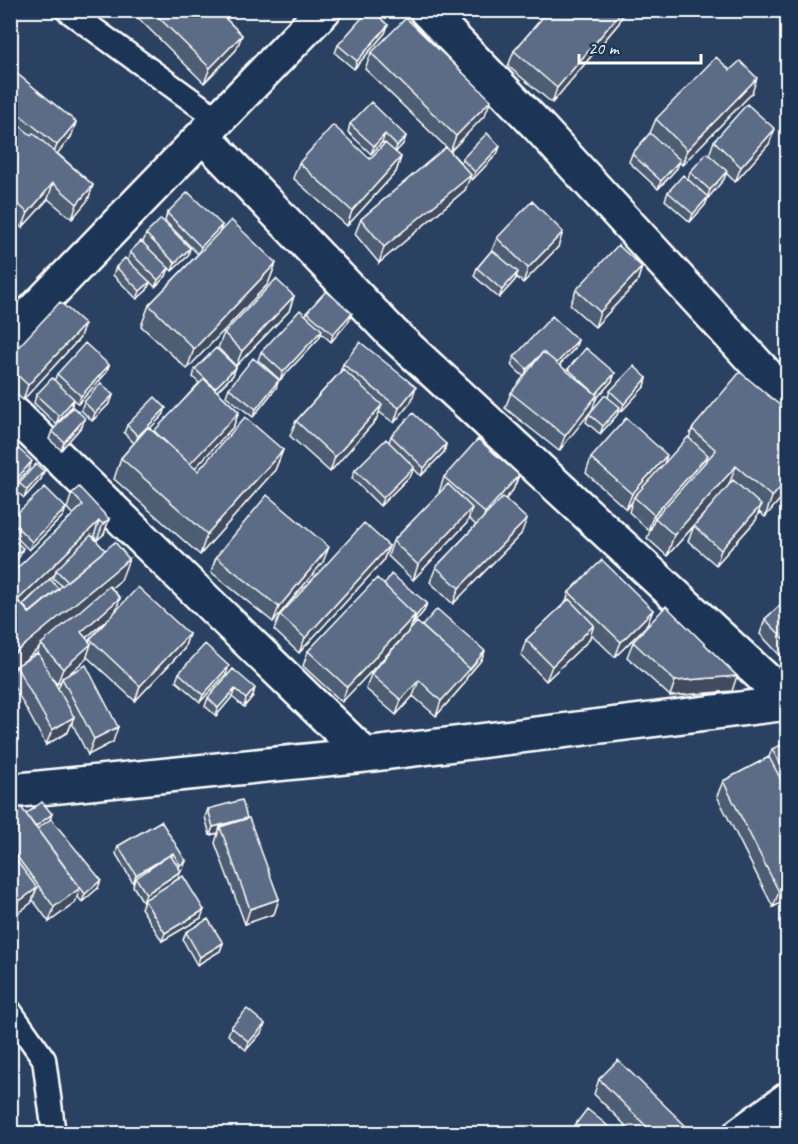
<svg xmlns="http://www.w3.org/2000/svg" width="798" height="1144" font-family="Caveat,sans-serif">
<rect width="100%" height="100%" fill="#2a4161"/>
<filter id="ink" filterUnits="userSpaceOnUse"><feTurbulence type="fractalNoise" baseFrequency=".0167" numOctaves="2"/><feDisplacementMap in="SourceGraphic" scale="12" xChannelSelector="R" yChannelSelector="G"/><feConvolveMatrix kernelMatrix="1 2 1 2 8 2 1 2 1" color-interpolation-filters="sRGB"/></filter>
<g filter="url(#ink)">
<g fill="none" stroke-linecap="round" stroke-linejoin="round">
<!-- lane casing -->
<g stroke="#fff" stroke-width="27">
<path id="lane" d="M67 10 219 120
M10 1011 44 1059 54 1134"/>
</g>
<!-- street casing -->
<g stroke="#fff" stroke-width="38">
<path id="street" d="M426 10 539 127 788 398
M204 137 392 333 788 700
M10 335 324 10
M10 410 365 755
M10 791 365 755 788 703
M740 1134 788 1099"/>
</g>
<!-- lane -->
<use href="#lane" stroke="#1d3557" stroke-width="22"/>
<!-- street -->
<use href="#street" stroke="#1d3557" stroke-width="33"/>
</g>
<!-- wall -->
<path fill="#4e5d73" stroke="#fff" stroke-width="1.5" fill-rule="evenodd" d="M130 10H217L242 35 236 50 204 83Z
M549 10H629L626 14 624 11 619 23 552 103 508 66 514 51Z
M388 25 385 33 354 69 335 53 338 45Z
M371 53 485 115 450 151 461 163 462 159 500 146 497 154 472 180 470 177 465 190 379 263 355 234 361 219 446 147 365 69Z
M10 68 76 122 71 137 57 153 93 185 88 200 72 219 48 199 22 228 10 217Z
M752 93 682 165 679 162 677 168 658 189 629 162 632 154 650 133 656 119Z
M350 124 406 136 403 144 395 152 401 157 396 172 347 226 293 178 299 163 370 159 384 144 382 142 371 154 348 132Z
M714 141 769 144 735 182 726 173 724 179 708 198 705 205 690 222 665 200 668 192 688 179 690 172 709 155Z
M167 213 222 225 219 232 276 263 268 284 187 369 141 326 149 305 198 254 165 221Z
M146 234 188 256 172 271 169 268 166 276 155 287 150 282 147 290 137 299 113 275 116 267 128 260 130 252 143 242Z
M497 238 558 247 523 283 517 277 515 280 499 298 474 276 477 268 492 250Z
M642 267 637 282 595 327 570 305 576 290Z
M294 296 289 311 236 366 218 348 224 333Z
M307 312 349 321 331 342 321 333 319 338 280 380 258 360 261 352 306 315Z
M79 339 23 400 10 389V356Z
M578 340 575 348 559 365 567 371 568 369 615 373 612 381 596 399 559 451 505 408 511 393 524 377 511 365 514 357Z
M343 364 411 402 394 423 379 412 376 420 330 472 290 436 296 421 340 372Z
M109 365 106 373 78 404 74 400 71 407 56 424 34 403 36 395 54 381 57 374Z
M236 367 233 375 217 391 239 412 233 427 194 468 198 471 283 450 275 470 200 555 114 479 121 458 134 443 124 433 127 425 163 415 149 429 154 433 199 383 193 377 195 369Z
M647 378 645 386 621 412 619 410 617 415 600 434 586 422 589 414 608 397 610 391Z
M229 388H276L253 417 226 396Z
M113 395 110 403 92 421 81 410 84 402Z
M82 426 61 450 49 439 52 431Z
M692 429 788 490 765 517 759 512 756 520 716 565 688 541 694 526 703 516 667 556 647 538 652 526 648 530 629 512 632 502 626 509 586 473 591 458 664 464 689 438Z
M391 436 446 444 444 452 421 476 413 468 411 475 380 506 352 478 355 470 389 442Z
M44 471 41 479 24 498 16 491 19 483Z
M519 475 513 490 506 499 521 534 453 604 430 582 436 567 476 525 468 518 467 523 413 580 388 556 393 541 440 493 439 492 444 477Z
M72 493 109 519 104 534 97 540 94 536 92 537 121 580 111 588 120 598 115 612 189 634 184 649 135 701 87 657 86 659 67 675 113 742 88 755 72 723 68 732 46 745 11 681 15 668 10 672V575L73 515 67 508ZM55 574 53 578 62 586 59 589 22 605ZM111 616 90 639 89 642 86 638ZM39 648 37 654 21 663ZM51 677 57 684 61 681 58 689Z
M66 508 63 516 29 550 10 531V520Z
M389 546 383 561 299 653 274 630 280 615Z
M216 557 323 562 273 622 211 572Z
M384 585 427 603 424 611 413 624 412 623 410 630 342 702 303 666 308 651Z
M569 592 653 610 647 625 615 657 591 634 589 640 546 681 521 655 526 640 566 602Z
M788 598V664L760 634 765 619Z
M422 626 482 659 467 677 464 684 436 716 413 696 396 715 366 689 371 674Z
M633 642 732 691 670 696 627 657Z
M233 669 253 696 244 707 232 697 216 716 205 706 208 698Z
M179 673 226 674 200 702 176 681Z
M788 742V899L773 907 717 796 723 781 769 757 772 749Z
M10 800 16 807 14 812 50 820 98 888 82 902 77 896 75 903 49 922 33 900 31 903 10 919Z
M208 809 247 818 279 899 274 914 245 924 215 843 218 833 210 835 205 817Z
M161 821 183 869 180 870 178 879 166 886 201 918 162 941 141 908 144 901 143 902 133 886 134 882 133 883 116 854 118 846Z
M186 932 223 943 220 951 197 965 183 940Z
M265 1024 262 1032 246 1050 228 1035 231 1027Z
M599 1079 690 1130 688 1134H634L594 1094Z
M572 1129 618 1134H570Z"/>
<!-- shaded-wall -->
<path fill="#404c5e" stroke="#fff" stroke-width="1.5" d="M623 10H624L619 23 552 103 557 88Z
M388 25 385 33 354 69 357 61Z
M242 35 236 50 204 83 210 68Z
M757 78 752 93 682 165 687 150Z
M491 100 485 115 450 152 456 136Z
M76 122 71 137 51 161 57 145Z
M775 129 769 144 735 182 741 167Z
M385 134 382 142 371 154 374 146Z
M406 136 403 144 394 154 397 146Z
M500 146 497 154 472 180 475 172Z
M401 157 396 172 347 226 352 211Z
M680 160 677 168 658 189 661 181Z
M727 171 724 179 708 198 705 205 690 222 693 214 707 198 710 190Z
M471 175 465 190 379 263 384 247Z
M53 183 48 199 22 228 28 213Z
M93 185 88 200 72 219 77 204Z
M222 225 219 233 198 255 201 247Z
M563 232 558 247 523 283 528 268Z
M190 248 188 256 172 271 175 263Z
M276 263 268 284 187 369 194 349Z
M642 267 637 282 595 327 600 312Z
M169 268 166 276 155 287 158 280Z
M518 272 515 280 499 298 502 290Z
M150 282 147 290 137 299 140 291Z
M294 296 289 311 236 366 242 351Z
M352 313 349 321 331 342 333 334Z
M85 324 79 339 23 400 28 385Z
M322 330 319 338 280 380 283 372Z
M578 340 575 348 553 372 556 364Z
M543 352 540 360 524 377 527 369Z
M109 365 106 373 78 404 81 396Z
M236 367 233 375 212 396 215 388Z
M615 373 612 381 596 399 592 410 559 451 565 436 596 394Z
M647 378 645 386 621 412 624 404Z
M279 380 276 388 253 417 256 409Z
M416 387 411 402 394 423 399 408Z
M113 395 110 403 92 421 95 413Z
M74 399 71 407 56 424 59 416Z
M382 405 376 420 330 472 335 457Z
M620 407 617 415 600 434 603 426Z
M166 408 163 415 135 444 138 436Z
M239 412 233 427 184 480 189 464Z
M85 418 82 426 61 450 64 442Z
M446 444 444 452 421 476 424 468Z
M283 450 275 470 200 555 207 534Z
M667 455 662 470 634 497 632 502 626 509 632 494Z
M708 455 702 470 655 518 652 526 648 530 654 515Z
M32 461 29 469 10 490 12 484Z
M736 466 728 487 667 556 674 535Z
M414 467 411 475 380 506 383 498Z
M44 471 41 479 24 498 27 490Z
M519 475 513 490 480 528 485 513Z
M788 479V490L765 517 772 497Z
M761 505 756 520 716 565 721 550Z
M66 508 63 516 29 550 32 542Z
M472 508 467 523 413 580 418 565Z
M109 519 104 534 97 540 103 524Z
M527 519 521 534 453 604 459 588Z
M99 521 94 536 57 571 56 570 55 574 13 614 19 599Z
M389 546 383 561 299 653 305 638Z
M329 547 323 562 273 622 279 607Z
M23 548 20 556 10 567V563Z
M129 559 121 580 42 645 41 644 39 648 17 667 16 666 15 668 10 672V657Z
M120 598 115 613 75 647 81 632Z
M427 603 424 611 413 624 416 616Z
M653 610 647 625 615 657 621 642Z
M415 615 410 630 342 702 347 687Z
M594 625 589 640 546 681 552 666Z
M189 634 184 649 135 701 140 686Z
M91 644 86 659 63 679 62 678 61 681 57 684 63 669Z
M485 651 482 659 467 677 464 684 436 716 441 701Z
M229 666 226 674 200 702 203 695Z
M737 676 732 691 670 696 675 681Z
M419 680 413 696 396 715 401 700Z
M255 688 253 696 244 707 246 699Z
M235 689 232 697 216 716 218 708Z
M74 717 68 732 46 745 52 730Z
M118 727 113 742 88 755 94 739Z
M16 807 10 821V810Z
M52 814 49 822 35 833V827Z
M247 818 220 827 218 833 210 835 213 827Z
M173 853 170 861 136 878 133 883 136 875Z
M186 861 183 869 177 873 180 865Z
M181 871 178 879 143 902 146 894Z
M101 880 98 888 82 902 85 894Z
M788 887V899L773 907 779 892Z
M37 888 31 903 10 919V908Z
M80 888 75 903 49 922 54 907Z
M279 899 274 914 245 924 250 909Z
M204 910 201 918 162 941 165 933Z
M223 943 220 951 197 965 200 957Z
M265 1024 262 1032 246 1050 249 1042Z"/>
<!-- building -->
<path fill="#5b6c86" stroke="#fff" stroke-width="1.5" d="M151 10H217L242 35 210 68Z
M369 10H372L388 25 357 61 338 45Z
M549 10H623L557 88 514 51Z
M406 18 491 100 456 136 371 53Z
M716 57 730 70 740 61 757 78 687 150 656 119Z
M10 68 76 122 57 145 10 107Z
M371 102 406 136 397 146 385 134 374 146 350 124Z
M747 104 775 129 741 167 714 141Z
M10 118 31 135 33 133 93 185 77 204 53 183 28 213 10 197 16 190 10 186Z
M333 125 370 159 385 143 401 157 352 211 299 163Z
M487 133 500 146 475 172 462 159Z
M650 133 680 160 661 181 632 154Z
M446 147 471 175 384 247 361 219Z
M707 153 727 171 710 190 690 172Z
M683 175 708 197 693 214 668 192Z
M188 192 222 225 201 247 167 213Z
M532 201 563 232 528 268 497 238Z
M161 219 190 248 175 263 146 234Z
M231 220 276 263 194 349 149 305Z
M141 241 169 268 158 280 130 252Z
M618 245 642 267 600 312 576 290Z
M492 250 518 272 502 290 477 268Z
M125 258 150 282 140 291 116 267Z
M276 279 294 296 242 351 224 333Z
M326 291 352 313 333 334 307 312Z
M60 302 85 324 28 385 10 368V356Z
M300 310 322 330 283 372 261 352Z
M552 316 578 340 557 363 543 352 527 369 514 357Z
M360 342 416 387 399 408 343 364Z
M85 343 109 365 81 396 57 374Z
M216 348 236 367 215 388 195 369Z
M586 348 615 373 596 394 568 369Z
M543 352 597 395 565 436 511 393Z
M253 358 279 380 256 409 229 388Z
M634 366 647 378 624 404 610 391Z
M343 369 382 405 335 457 296 421Z
M740 372 788 412V479L772 497 736 466 674 535 655 518 716 450 692 429Z
M52 378 74 399 59 416 36 395Z
M204 379 239 412 190 464 154 431Z
M101 383 113 395 95 413 84 402Z
M605 395 620 407 603 426 589 414Z
M155 397 166 408 138 436 127 425Z
M73 407 85 418 64 442 52 431Z
M413 413 446 444 424 468 391 436Z
M245 417 283 450 207 534 121 458 148 427 198 471Z
M626 418 667 455 632 494 591 458Z
M688 437 708 455 654 515 634 497Z
M386 439 414 467 383 498 355 470Z
M478 439 519 475 485 513 444 477Z
M10 441 32 461 12 484 10 482Z
M36 464 44 471 27 490 19 483Z
M733 480 761 505 721 550 694 526Z
M448 484 472 508 418 565 393 541Z
M45 487 66 508 32 542 10 520Z
M79 487 109 519 103 524 99 521 19 599 10 591V575L83 505 72 493Z
M267 495 329 547 279 607 216 557Z
M503 497 527 519 459 588 436 567Z
M364 523 389 546 305 638 280 615Z
M91 535 105 550 67 581 56 570Z
M10 537 23 548 10 563Z
M115 542 129 559 10 657V591L29 613Z
M602 560 653 610 621 642 569 592Z
M391 574 427 603 416 616 384 585Z
M377 578 415 615 347 687 308 651Z
M50 579 59 589 30 613 23 605Z
M109 586 120 598 81 632 91 644 63 669 41 644Z
M138 587 189 634 140 686 90 639Z
M788 598V643L765 619Z
M569 599 594 625 552 666 526 640Z
M666 606 737 676 675 681 633 642Z
M437 609 485 651 470 669 422 626Z
M417 622 470 669 441 701 419 680 401 700 371 674Z
M205 644 229 666 203 695 179 673Z
M38 653 74 717 52 730 16 666Z
M86 665 118 727 94 739 62 678Z
M233 669 255 688 246 699 235 689 218 708 208 698Z
M788 742V779L772 749Z
M769 757 788 793V887L779 892 723 781Z
M10 800 16 807 10 810Z
M242 800 247 818 213 827 208 809Z
M42 802 52 814 35 827 26 814Z
M21 807 80 888 54 907 10 847V814Z
M249 818 279 899 250 909 220 827Z
M51 819 101 880 85 894 37 829Z
M161 821 186 861 180 865 173 853 136 875 118 846Z
M10 852 37 888 10 908Z
M170 855 181 871 146 894 136 878Z
M183 876 204 910 165 933 144 900Z
M208 919 223 943 200 957 186 932Z
M247 1009 265 1024 249 1042 231 1027Z
M618 1060 690 1130 686 1134H654L599 1079Z
M587 1109 618 1134H577L572 1129Z"/>
</g>
<!-- margin -->
<rect width="798" height="1144" fill="none" stroke="#1d3557" stroke-width="36"/>
<rect x="18" y="18" width="762" height="1108" fill="none" stroke="#fff" stroke-width="2" filter="url(#ink)"/>
<!-- scale -->
<path d="M579 54v9h122v-9" fill="none" stroke="#ffffff" stroke-width="3"/>
<text x="588" y="54" font-size="18" fill="#ffffff" stroke="#1d3557" stroke-width="4.5" paint-order="stroke">20 m</text>
</svg>
